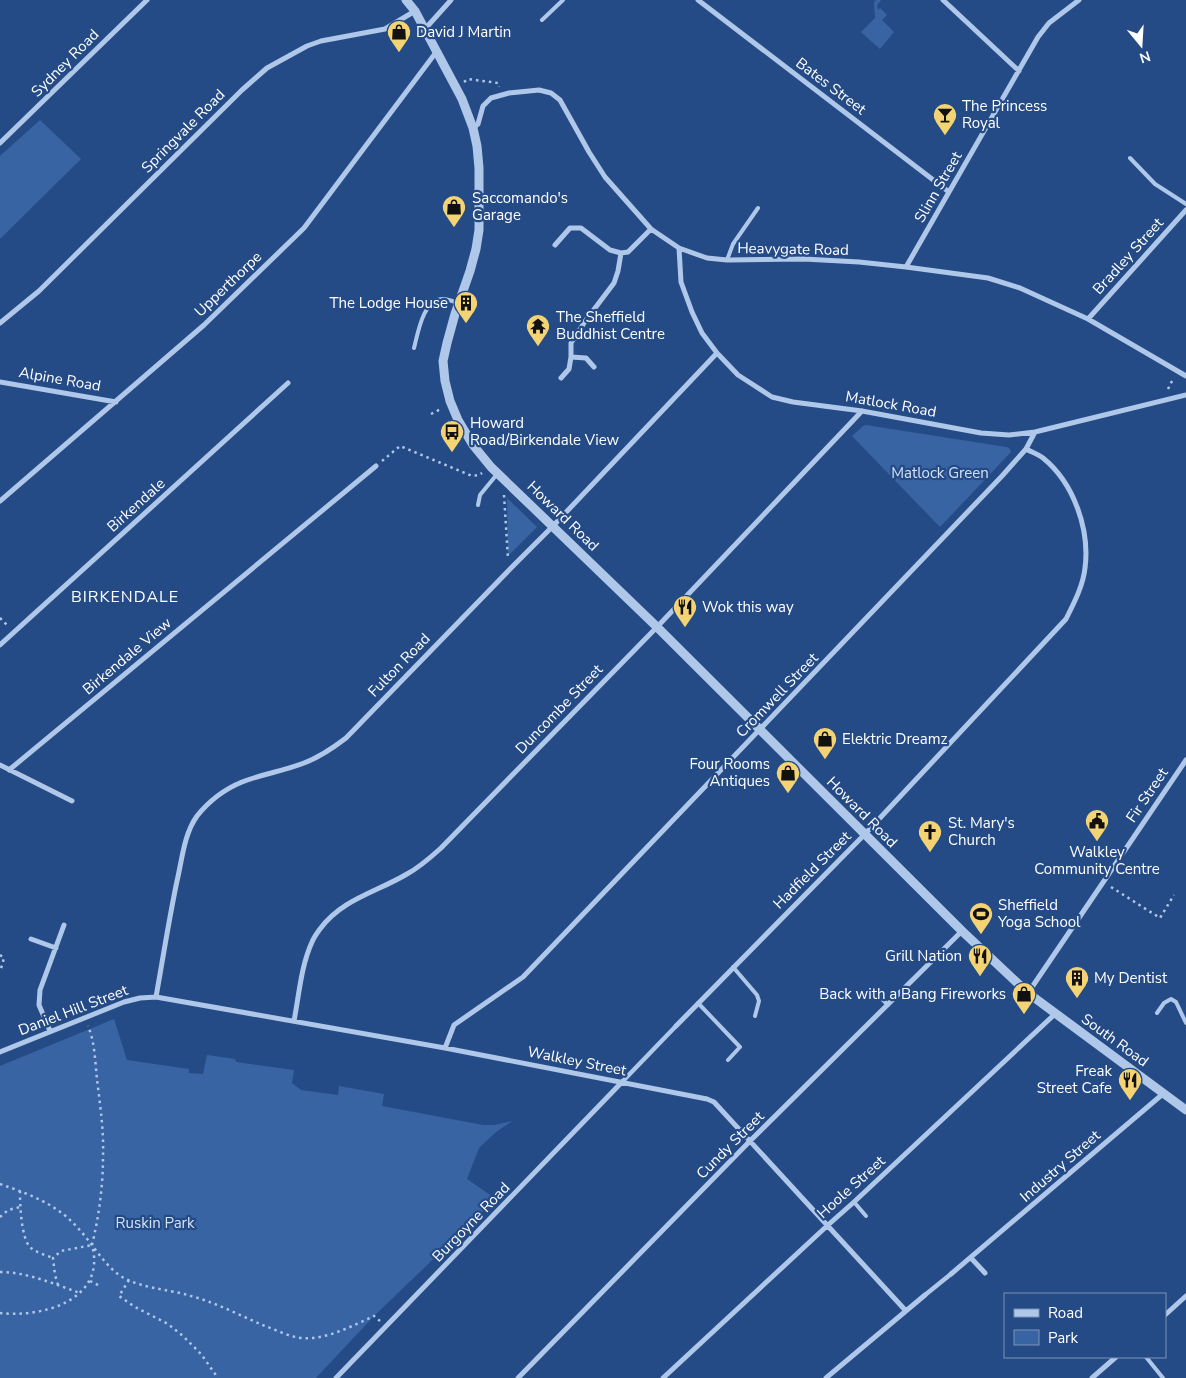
<svg xmlns="http://www.w3.org/2000/svg" width="1186" height="1378" font-family="'Nunito Sans',sans-serif">
<rect width="100%" height="100%" fill="#244b86"/>
<!-- green -->
<path fill="#3964a3" d="M876 0H881L877 5 878 10 880 8 887 15 882 20 894 32 880 49 861 32 875 18 874 2Z
M40 120 81 159 0 239V156Z
M866 425 1006 447 1009 448 1011 452 940 527 852 436 863 426Z
M507 498 537 527 508 556Z
M114 1019 127 1060 189 1069V1073L203 1074 207 1055 235 1059 236 1062 294 1070 292 1083 301 1090 338 1095 339 1086 384 1094 382 1106 483 1125H494L512 1121 496 1132 479 1148 467 1179 496 1199 374 1316 316 1378H0V1066Z"/>
<g fill="none" stroke-linecap="round" stroke-linejoin="round">
<!-- path -->
<path stroke="#afc7e9" stroke-width="2.5" stroke-dasharray="2.5 4" stroke-linecap="butt" d="M464 82 468 79 498 83 499 87
M1168 389 1173 379
M431 414 441 409
M382 461 400 446 472 476 479 475 482 473
M504 495 508 559
M0 618 8 626
M1111 887 1160 918 1174 895
M0 955 4 958 0 972
M0 1184C26 1193 54 1203 73 1223 88 1237 98 1256 113 1270 133 1289 166 1288 191 1296 217 1303 241 1316 265 1326 277 1330 289 1337 302 1338 326 1340 352 1326 374 1316L380 1321
M20 1191C20 1204 21 1240 31 1248 37 1253 46 1255 53 1258
M0 1217 8 1210 20 1207
M0 1272C27 1272 54 1284 80 1293
M129 1280 119 1296 135 1307 168 1324 183 1336 201 1354 218 1378
M90 1281 100 1286
M58 1285 55 1275 53 1258 61 1251 92 1245
M0 1313C42 1318 107 1300 92 1245 99 1216 103 1186 103 1156 104 1131 100 1105 97 1079 95 1062 95 1042 88 1026"/>
<!-- service -->
<path stroke="#afc7e9" stroke-width="4" d="M542 20 563 0
M1130 158 1155 184 1186 204
M727 260 733 244 758 208
M414 348C418 333 423 299 443 299 448 299 454 302 459 303
M478 505 480 495 498 473
M733 967 757 995 759 1001 755 1016
M880 997 888 1005
M698 1003 740 1047 728 1060
M1157 1013 1164 1003 1171 999 1176 1002 1186 1023
M854 1202 866 1216
M1146 1357 1163 1378"/>
<!-- pedestrian -->
<path stroke="#afc7e9" stroke-width="4.5" d="M622 1082 676 1026
M925 1295 951 1274"/>
<!-- minor -->
<path stroke="#afc7e9" stroke-width="5" d="M698 0 949 192
M943 0 1019 71
M425 29 451 0
M473 128 478 124 483 106 491 98 509 93 539 90 551 93 560 100 589 152 605 177 651 229 679 248 707 258 727 260 804 259 859 262 906 267 988 278 1020 288 1088 319 1186 376
M0 143 147 0
M555 245 570 228H581L610 250 621 253 628 252 651 229
M679 248 681 282 692 312 702 333 717 353 738 375 772 397 793 402 862 411 981 433 1009 435 1035 432 1186 395
M906 267 1038 37 1049 23 1079 0
M1088 319 1186 210
M0 323 39 291 242 90 267 68 307 46 321 41 385 29 415 11
M571 357 586 358 594 367
M561 378 569 369 571 357V343L586 320 614 283 618 271 621 253
M0 382 116 402
M0 501 204 325 304 228 437 51
M0 645 288 383
M0 765 72 801
M9 770 376 466
M31 939 56 948
M1028 993 1186 760
M156 997C163 958 169 919 177 881 182 860 184 834 197 816 209 801 225 789 242 782 262 774 284 771 304 763 320 757 333 748 346 738L512 567 553 526 717 353
M294 1021C299 995 301 966 312 942 314 937 317 933 320 929 342 899 377 892 407 874 420 867 430 858 441 848L657 627 862 411
M676 1026 865 834 1066 619C1074 603 1083 586 1085 568 1090 530 1074 483 1043 458 1038 454 1031 452 1026 449
M50 1031 39 1005 40 990 64 925
M445 1048 454 1025 523 977 1002 476 1026 449 1035 432
M0 1052 124 1002 140 998 156 997 445 1048 707 1099 714 1102 906 1311
M971 1258 985 1273
M951 1274 1164 1093
M1165 1315 1186 1296
M336 1378 622 1082
M518 1378 749 1142 962 931
M663 1378 828 1225 854 1202 1056 1013
M826 1378 925 1295
M1092 1378 1116 1357"/>
<!-- tertiary -->
<path stroke="#afc7e9" stroke-width="9" d="M406 0 415 11 462 99 473 128 477 146 479 168V230L476 249 470 271 455 314 447 343 443 361 445 381 450 401 458 420 473 445 491 467 657 627 962 931 1028 993 1186 1110"/>
</g>
<!-- icons -->
<defs>
<g id="shop-pin" transform="scale(1.25)"><path d="M0 17L-7.5 6A9.5 9.5 0 1 1 7.5 6Z" fill="#f3d373" stroke="#244b86"/><path d="M-5-2.5h2.3a2.7 3.5 0 0 1 5.4 0H5L5.5 6h-11ZM-1.5-2.5h3a1.5 2.3 0 0 0-3 0Z" fill="#111"/></g>
<g id="bar-pin" transform="scale(1.25)"><path d="M0 17L-7.5 6A9.5 9.5 0 1 1 7.5 6Z" fill="#f3d373" stroke="#244b86"/><path d="M-6-5H6L.8 .8V4.5H3.5V6h-7V4.5H-.8V.8Z" fill="#111"/></g>
<g id="building-pin" transform="scale(1.25)"><path d="M0 17L-7.5 6A9.5 9.5 0 1 1 7.5 6Z" fill="#f3d373" stroke="#244b86"/><path d="M-4-6H4V6H1V3H-1V6H-4ZM-2.5-4.3h1.7v1.8h-1.7ZM.8-4.3h1.7v1.8H.8ZM-2.5-1h1.7V.8h-1.7ZM.8-1h1.7V.8H.8Z" fill="#111"/></g>
<g id="temple-pin" transform="scale(1.25)"><path d="M0 17L-7.5 6A9.5 9.5 0 1 1 7.5 6Z" fill="#f3d373" stroke="#244b86"/><path d="M0-6L5-2H3V0L6.5 2.5H4V6H1.5V3h-3V6H-4V2.5H-6.5L-3 0V-2H-5Z" fill="#111"/></g>
<g id="bus-pin" transform="scale(1.25)"><path d="M0 17L-7.5 6A9.5 9.5 0 1 1 7.5 6Z" fill="#f3d373" stroke="#244b86"/><path d="M-5-6H5V4H4V6H2V4H-2V6H-4V4H-5ZM-3.5-4V0h7V-4ZM-3.5 1.2v1.5H-2V1.2ZM2 1.2v1.5H3.5V1.2Z" fill="#111"/></g>
<g id="restaurant-pin" transform="scale(1.25)"><path d="M0 17L-7.5 6A9.5 9.5 0 1 1 7.5 6Z" fill="#f3d373" stroke="#244b86"/><path d="M-5-6h1v4h1v-4h1v4h1v-4h1v5L-1.5 .5V6h-2V.5L-5-1ZM5-6V6H3V1.5H1.5Q1.5-4 5-6Z" fill="#111"/></g>
<g id="civic-pin" transform="scale(1.25)"><path d="M0 17L-7.5 6A9.5 9.5 0 1 1 7.5 6Z" fill="#f3d373" stroke="#244b86"/><path d="M-.6-6.5H3V-4.5H.6V-3L4-1V1h2V6H-6V1h2V-1L-.6-3ZM-1.2 2.5V6h2.4V2.5Z" fill="#111"/></g>
<g id="church-pin" transform="scale(1.25)"><path d="M0 17L-7.5 6A9.5 9.5 0 1 1 7.5 6Z" fill="#f3d373" stroke="#244b86"/><path d="M-1.2-6h2.4v3.5h3.3v2.4h-3.3V6h-2.4V-.1h-3.3v-2.4h3.3Z" fill="#111"/></g>
<g id="stadium-pin" transform="scale(1.25)"><path d="M0 17L-7.5 6A9.5 9.5 0 1 1 7.5 6Z" fill="#f3d373" stroke="#244b86"/><path d="M0-5a6.5 5 0 1 0 0 10a6.5 5 0 1 0 0-10ZM-3.5-1.8h7v3.6h-7Z" fill="#111"/></g>
</defs>
<g fill-rule="evenodd">
<use href="#shop-pin" x="399" y="32"/>
<use href="#bar-pin" x="945" y="115"/>
<use href="#shop-pin" x="454" y="207"/>
<use href="#building-pin" x="466" y="303"/>
<use href="#temple-pin" x="538" y="326"/>
<use href="#bus-pin" x="452" y="432"/>
<use href="#restaurant-pin" x="685" y="607"/>
<use href="#shop-pin" x="825" y="739"/>
<use href="#shop-pin" x="788" y="773"/>
<use href="#civic-pin" x="1097" y="821"/>
<use href="#church-pin" x="930" y="832"/>
<use href="#stadium-pin" x="981" y="914"/>
<use href="#restaurant-pin" x="980" y="956"/>
<use href="#building-pin" x="1077" y="978"/>
<use href="#shop-pin" x="1024" y="994"/>
<use href="#restaurant-pin" x="1130" y="1080"/>
</g>
<g text-anchor="middle" dominant-baseline="central" stroke-width="4.5" stroke-linejoin="round" paint-order="stroke">
<!-- poi labels -->
<g font-size="15" fill="#fff" stroke="#244b86" text-anchor="start">
<text x="416" y="32">David J Martin</text>
<text x="962" y="106">The Princess<tspan x="962" dy="17">Royal</tspan></text>
<text x="472" y="198">Saccomando's<tspan x="472" dy="17">Garage</tspan></text>
<text x="448" y="303" text-anchor="end">The Lodge House</text>
<text x="556" y="317">The Sheffield<tspan x="556" dy="17">Buddhist Centre</tspan></text>
<text x="470" y="423">Howard<tspan x="470" dy="17">Road/Birkendale View</tspan></text>
<text x="702" y="607">Wok this way</text>
<text x="842" y="739">Elektric Dreamz</text>
<text x="770" y="764" text-anchor="end">Four Rooms<tspan x="770" dy="17">Antiques</tspan></text>
<text x="948" y="823">St. Mary's<tspan x="948" dy="17">Church</tspan></text>
<text x="1097" y="852" text-anchor="middle">Walkley<tspan x="1097" dy="17">Community Centre</tspan></text>
<text x="998" y="905">Sheffield<tspan x="998" dy="17">Yoga School</tspan></text>
<text x="962" y="956" text-anchor="end">Grill Nation</text>
<text x="1094" y="978">My Dentist</text>
<text x="1006" y="994" text-anchor="end">Back with a Bang Fireworks</text>
<text x="1112" y="1071" text-anchor="end">Freak<tspan x="1112" dy="17">Street Cafe</tspan></text>
</g>
<!-- street labels -->
<g font-size="15" fill="#fff" stroke="#244b86">
<text transform="translate(65 63) rotate(-45)">Sydney Road</text>
<text transform="translate(831 86) rotate(37)">Bates Street</text>
<text transform="translate(183 131) rotate(-45)">Springvale Road</text>
<text transform="translate(938 187) rotate(-60)">Slinn Street</text>
<text transform="translate(793 249) rotate(1)">Heavygate Road</text>
<text transform="translate(1128 256) rotate(-48)">Bradley Street</text>
<text transform="translate(228 284) rotate(-44)">Upperthorpe</text>
<text transform="translate(60 379) rotate(10)">Alpine Road</text>
<text transform="translate(891 404) rotate(10)">Matlock Road</text>
<text transform="translate(136 505) rotate(-42)">Birkendale</text>
<text transform="translate(563 516) rotate(44)">Howard Road</text>
<text transform="translate(127 656) rotate(-40)">Birkendale View</text>
<text transform="translate(399 665) rotate(-46)">Fulton Road</text>
<text transform="translate(777 695) rotate(-46)">Cromwell Street</text>
<text transform="translate(559 709) rotate(-46)">Duncombe Street</text>
<text transform="translate(1147 795) rotate(-56)">Fir Street</text>
<text transform="translate(862 812) rotate(45)">Howard Road</text>
<text transform="translate(812 870) rotate(-45)">Hadfield Street</text>
<text transform="translate(73 1010) rotate(-21)">Daniel Hill Street</text>
<text transform="translate(1115 1040) rotate(36)">South Road</text>
<text transform="translate(577 1061) rotate(11)">Walkley Street</text>
<text transform="translate(730 1145) rotate(-45)">Cundy Street</text>
<text transform="translate(1060 1166) rotate(-41)">Industry Street</text>
<text transform="translate(851 1187) rotate(-42)">Hoole Street</text>
<text transform="translate(471 1222) rotate(-46)">Burgoyne Road</text>
</g>
<!-- park labels -->
<g font-size="15" fill="#d3e2f7" stroke="#244b86">
<text x="940" y="473">Matlock Green</text>
<text x="155" y="1223">Ruskin Park</text>
</g>
<!-- neighbourhood labels -->
<g font-size="16" letter-spacing="1" fill="#fff" stroke="#244b86">
<text x="125" y="597">BIRKENDALE</text>
</g>
</g>
<!-- legend -->
<rect x="1004" y="1293" width="162" height="65" fill="#244b86" stroke="#7c93b6"/>
<rect x="1014" y="1309" width="25" height="8" fill="#afc7e9" stroke="#7c93b6"/>
<text x="1048" y="1318" font-size="15" fill="#ffffff">Road</text>
<rect x="1014" y="1330" width="25" height="15" fill="#3964a3" stroke="#7c93b6"/>
<text x="1048" y="1343" font-size="15" fill="#ffffff">Park</text>
<!-- north arrow -->
<g transform="translate(1141 45) rotate(162)" stroke="#244b86" stroke-width="4" paint-order="stroke">
<path d="M0-4L9 19L0 12L-9 19Z" fill="#ffffff"/>
<text y="-8" font-size="14" font-weight="bold" text-anchor="middle" fill="#ffffff">N</text>
</g>
</svg>
